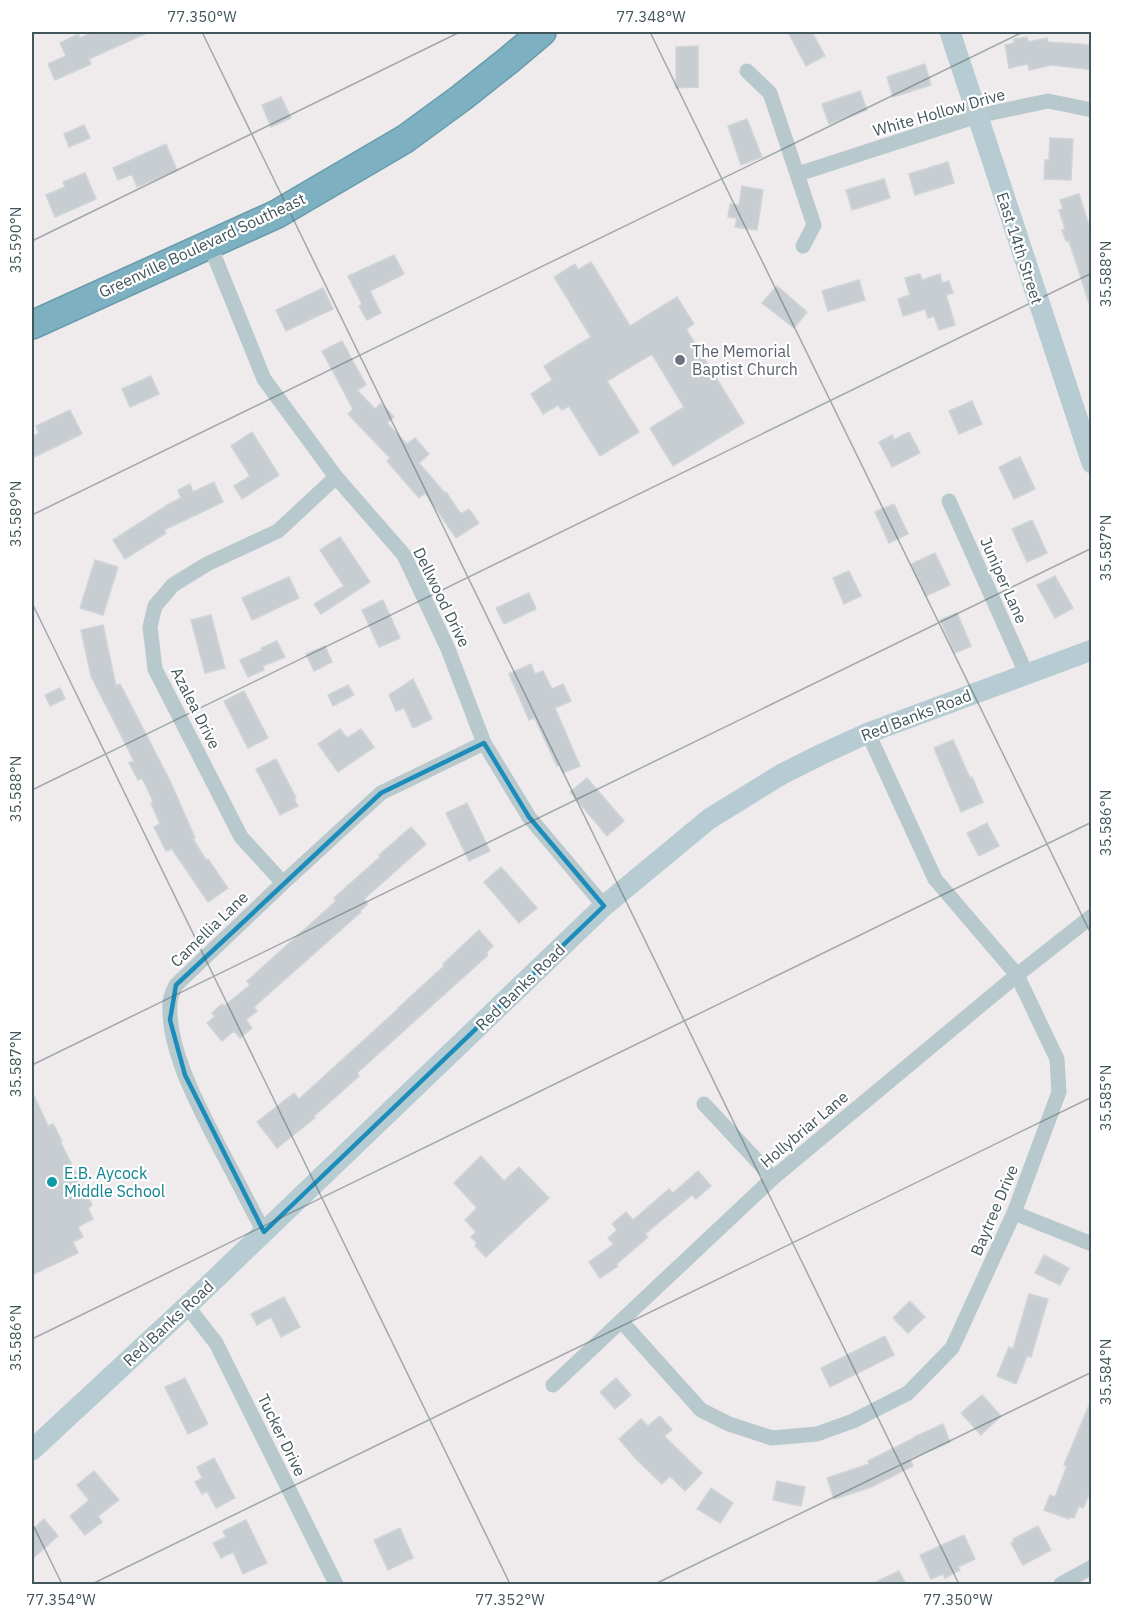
<svg xmlns="http://www.w3.org/2000/svg" width="1123" height="1616" font-family="'IBM Plex Sans',sans-serif">
<rect width="100%" height="100%" fill="#efebec"/>
<!-- building -->
<path fill="#c7cdd1" stroke="#cfd4d8" stroke-width="1.5" d="M94 32H149L89 59 91 64 55 80 48 64 66 56 60 43 78 34 80 38Z
M788 32H812L825 56 806 66Z
M1027 37 1028 42 1047 38 1048 42 1092 45V70L1052 65 1029 70 1028 64 1009 68 1005 45 1014 43V39Z
M698 46V87L676 88V47Z
M925 64 931 85 893 97 887 77Z
M860 91 867 110 829 124 822 104Z
M281 97 291 118 271 127 262 105Z
M747 119 762 157 741 165 728 126Z
M84 125 90 138 69 147 64 134Z
M1050 138 1073 139 1071 180 1044 179 1045 160H1049Z
M166 144 177 170 137 187 132 174 118 180 113 168Z
M948 162 954 183 915 195 909 174Z
M85 173 96 199 55 217 46 195 65 187 63 182Z
M884 179 890 198 852 210 846 190Z
M742 186 763 190 757 230 735 227 737 218 728 217 730 204 739 205Z
M1079 194 1092 235V303H1089L1069 241H1066L1062 230 1065 229 1059 210 1063 209 1060 200Z
M394 255 404 274 370 291 381 313 367 320 359 306 362 304 348 276Z
M591 262 630 326 677 297 694 324 686 329 744 423 673 466 650 428 684 407 652 354 607 381 639 432 600 456 569 406 562 410 558 405 543 414 531 394 552 380 544 366 591 337 554 277 575 264 578 270Z
M920 274 922 280 940 274 942 283 949 281 953 293 946 295 955 325 939 330 934 316 928 318 925 309 903 316 898 299 910 295 905 278Z
M859 280 865 300 828 311 822 291Z
M777 286 807 312 794 328 762 303Z
M323 288 333 309 286 331 276 310Z
M342 341 366 385 357 390 375 409 381 403 394 417 387 423 407 444 415 438 429 454 419 463 445 493 446 492 461 514 469 509 479 523 456 538 425 493 419 498 387 461 390 458 348 414 353 409 322 351Z
M151 376 159 394 130 407 122 389Z
M972 401 982 424 959 434 949 411Z
M70 410 82 434 32 458V437L39 433 36 426Z
M252 432 279 475 242 499 234 486 250 476 231 446Z
M909 432 920 453 892 467 879 442 892 435 894 440Z
M1020 457 1035 489 1014 499 999 467Z
M214 482 223 502 164 530 166 533 125 559 113 540 169 504 181 498 178 490 190 484 193 492Z
M894 504 908 534 889 543 875 512Z
M1032 520 1047 553 1027 562 1012 529Z
M340 537 370 582 321 614 314 604 344 586 320 550Z
M935 553 950 585 926 596 911 564Z
M95 560 118 567 103 615 80 608Z
M849 571 861 596 844 604 833 578Z
M1055 576 1073 608 1055 618 1037 585Z
M289 577 299 598 252 620 242 598Z
M529 593 536 609 504 624 496 608Z
M383 600 400 638 379 647 362 610Z
M957 613 971 646 955 653 940 620Z
M211 615 225 668 205 673 191 620Z
M103 625 116 686 120 684 148 738 171 783 195 838 193 839 206 860 208 859 228 888 208 902 172 849 166 851 154 827 160 824 151 803 153 801 142 778 138 780 129 763 134 761 91 676 81 630Z
M277 641 285 657 263 666 264 670 248 677 240 660 262 650 261 648Z
M325 646 332 662 314 671 306 654Z
M531 664 535 674 543 671 552 689 563 684 571 701 555 708 580 766 563 773 560 765 557 766 534 717 529 720 509 674Z
M413 679 432 719 413 728 404 708 396 711 389 695Z
M348 685 354 695 333 706 328 695Z
M60 688 65 699 50 706 45 695Z
M244 691 268 738 248 748 224 701Z
M340 729 347 738 361 729 374 747 338 772 318 744Z
M953 740 970 778 972 777 983 802 961 812 934 748Z
M276 759 296 798 294 799 298 806 280 815 256 769Z
M587 778 624 821 607 836 570 792Z
M467 803 490 851 469 861 446 813Z
M987 823 999 846 979 856 967 833Z
M411 827 426 844 364 899 368 904 360 911 361 912 254 1007 257 1011 246 1020 252 1028 240 1038 234 1031 222 1041 207 1023 215 1016 212 1013 222 1004 224 1006 250 985 247 981 336 901 334 898 381 856 379 855Z
M501 867 537 908 519 923 484 882Z
M479 930 493 946 486 953 488 955 357 1073 359 1076 313 1117 315 1118 277 1148 257 1122 294 1093 299 1099 398 1009V1008L444 966 443 964Z
M32 1091 48 1126 53 1124 62 1141H60L92 1205 88 1208 93 1219 78 1227 83 1237 73 1242 78 1253 32 1275Z
M481 1156 504 1181 519 1167 549 1198 486 1257 475 1246 477 1243 471 1237 476 1232 465 1220 477 1208 454 1183Z
M698 1171 711 1186 696 1199 692 1195 645 1234 648 1237 617 1264 618 1266 600 1278 589 1262 614 1244 608 1238 617 1230 612 1224 626 1212 633 1220 669 1189 673 1193Z
M1044 1255 1069 1268 1060 1285 1035 1273Z
M1029 1294 1048 1299 1031 1357 1027 1356 1016 1384 997 1376 1009 1347 1013 1349Z
M284 1297 300 1327 281 1337 271 1317 257 1325 251 1314Z
M910 1301 925 1317 908 1333 893 1318Z
M885 1336 894 1355 830 1387 821 1368Z
M185 1378 208 1424 188 1434 165 1387Z
M616 1378 631 1395 615 1409 600 1392Z
M982 1395 1001 1416 981 1435 961 1413Z
M1092 1398V1488L1083 1508 1079 1506 1074 1518 1070 1517 1069 1519 1044 1510 1050 1495 1055 1497 1067 1466 1064 1465Z
M660 1416 672 1430 664 1436 702 1473 685 1491 670 1476 662 1484 636 1459 619 1439 641 1419 648 1426Z
M943 1424 950 1442 910 1459 913 1466 869 1488 834 1499 827 1478 869 1464 868 1461 914 1438V1437Z
M214 1458 235 1498 216 1508 207 1491 202 1494 195 1482 202 1478 197 1467Z
M94 1471 119 1500 98 1516 102 1522 85 1535 70 1516 89 1500 77 1485Z
M777 1481 805 1487 801 1506 773 1500Z
M711 1488 733 1503 720 1523 697 1509Z
M44 1519 58 1536 32 1559V1530Z
M246 1520 267 1563 243 1574 233 1552 221 1558 213 1543 226 1537 223 1531Z
M1038 1526 1051 1550 1023 1565 1011 1543 1014 1542 1013 1539Z
M400 1528 413 1558 388 1570 374 1540Z
M964 1535 975 1559 958 1567 960 1570 945 1578 943 1574 931 1579 920 1555Z
M899 1571 906 1584H872Z"/>
<g fill="none" stroke-linecap="round" stroke-linejoin="round">
<!-- highway casing -->
<g stroke="#689cac" stroke-width="30">
<path id="highway" d="M32 325 277 214 405 139 461 98 509 60 542 32"/>
</g>
<!-- street -->
<path stroke="#b8c9cd" stroke-width="15" d="M747 71 770 93 814 225 803 246
M798 174 977 116 1048 101 1092 110
M209 243 264 379 336 477 404 555 448 649 484 743 529 817 604 906
M949 501 1026 673
M283 883 241 837 155 669 150 627 155 606 173 585 207 564 278 531 336 477
M704 1104 773 1178
M1014 1213 1092 1244
M264 1232C250 1206 237 1180 223 1154 202 1113 167 1051 170 1003 170 997 173 991 176 985L283 883 381 793 484 743
M187 1306 216 1343 336 1584
M622 1322 701 1410 729 1424 772 1438 817 1434 853 1421 908 1393 952 1348 1014 1213 1059 1092 1057 1059 1017 975 935 879 868 733
M553 1385 773 1178 1017 975 1092 916
M1061 1584 1092 1567"/>
<!-- secondary -->
<path stroke="#b6ccd2" stroke-width="21" d="M950 32 1092 463
M32 1450 187 1306 604 906 709 819 782 774 822 754 868 733 1092 650"/>
<!-- highway -->
<use href="#highway" stroke="#7db1c1" stroke-width="27"/>
</g>
<!-- marked area -->
<path fill="none" stroke="#1c8dba" stroke-width="4.5" stroke-linejoin="round" d="M484 743 529 817 604 906 264 1232 185 1075 170 1020 176 985 381 793Z"/>
<!-- ticks -->
<path fill="none" stroke="#42565b" stroke-width="1.5" stroke-opacity="0.45" d="M202 32 959 1584M650 32 1092 936M32 241 460 32M32 515 1023 32M32 603 510 1584M32 790 1092 273M32 1065 1092 548M32 1339 1092 822M32 1523 62 1584M92 1584 1092 1097M655 1584 1092 1372"/>
<!-- markers -->
<circle fill="#6b7280" stroke="#fff" stroke-width="2" cx="680" cy="360" r="6"/>
<circle fill="#0f9aa8" stroke="#fff" stroke-width="2" cx="52" cy="1182" r="6"/>
<g text-anchor="middle" dominant-baseline="central" stroke-width="4.5" stroke-linejoin="round" paint-order="stroke">
<!-- street labels -->
<g font-size="16" fill="#42565b" stroke="#fff">
<text transform="translate(939 112) rotate(-16)">White Hollow Drive</text>
<text transform="translate(202 245) rotate(-25)">Greenville Boulevard Southeast</text>
<text transform="translate(1020 248) rotate(72)">East 14th Street</text>
<text transform="translate(1004 580) rotate(66)">Juniper Lane</text>
<text transform="translate(442 597) rotate(64)">Dellwood Drive</text>
<text transform="translate(196 708) rotate(63)">Azalea Drive</text>
<text transform="translate(916 715) rotate(-21)">Red Banks Road</text>
<text transform="translate(209 929) rotate(-44)">Camellia Lane</text>
<text transform="translate(520 987) rotate(-44)">Red Banks Road</text>
<text transform="translate(804 1129) rotate(-40)">Hollybriar Lane</text>
<text transform="translate(994 1210) rotate(-67)">Baytree Drive</text>
<text transform="translate(168 1323) rotate(-43)">Red Banks Road</text>
<text transform="translate(282 1435) rotate(64)">Tucker Drive</text>
</g>
<!-- worship labels -->
<g font-size="16" fill="#5b616d" stroke="#fff" text-anchor="start">
<text x="692" y="351">The Memorial<tspan x="692" dy="18">Baptist Church</tspan></text>
</g>
<!-- culture labels -->
<g font-size="16" fill="#0d838f" stroke="#fff" text-anchor="start">
<text x="64" y="1173">E.B. Aycock<tspan x="64" dy="18">Middle School</tspan></text>
</g>
</g>
<!-- border -->
<rect width="1123" height="1616" fill="none" stroke="#ffffff" stroke-width="66"/>
<rect x="33" y="33" width="1057" height="1550" fill="none" stroke="#42565b" stroke-width="2"/>
<g font-size="15" text-anchor="middle" fill="#42565b">
<text x="202" y="22">77.350°W</text>
<text x="651" y="22">77.348°W</text>
<text transform="translate(16 240) rotate(-90)" y="5">35.590°N</text>
<text transform="translate(1106 274) rotate(-90)" y="5">35.588°N</text>
<text transform="translate(16 514) rotate(-90)" y="5">35.589°N</text>
<text transform="translate(1106 548) rotate(-90)" y="5">35.587°N</text>
<text transform="translate(16 789) rotate(-90)" y="5">35.588°N</text>
<text transform="translate(1106 823) rotate(-90)" y="5">35.586°N</text>
<text transform="translate(16 1064) rotate(-90)" y="5">35.587°N</text>
<text transform="translate(1106 1098) rotate(-90)" y="5">35.585°N</text>
<text transform="translate(16 1338) rotate(-90)" y="5">35.586°N</text>
<text transform="translate(1106 1372) rotate(-90)" y="5">35.584°N</text>
<text x="61" y="1605">77.354°W</text>
<text x="510" y="1605">77.352°W</text>
<text x="958" y="1605">77.350°W</text>
</g>
</svg>
